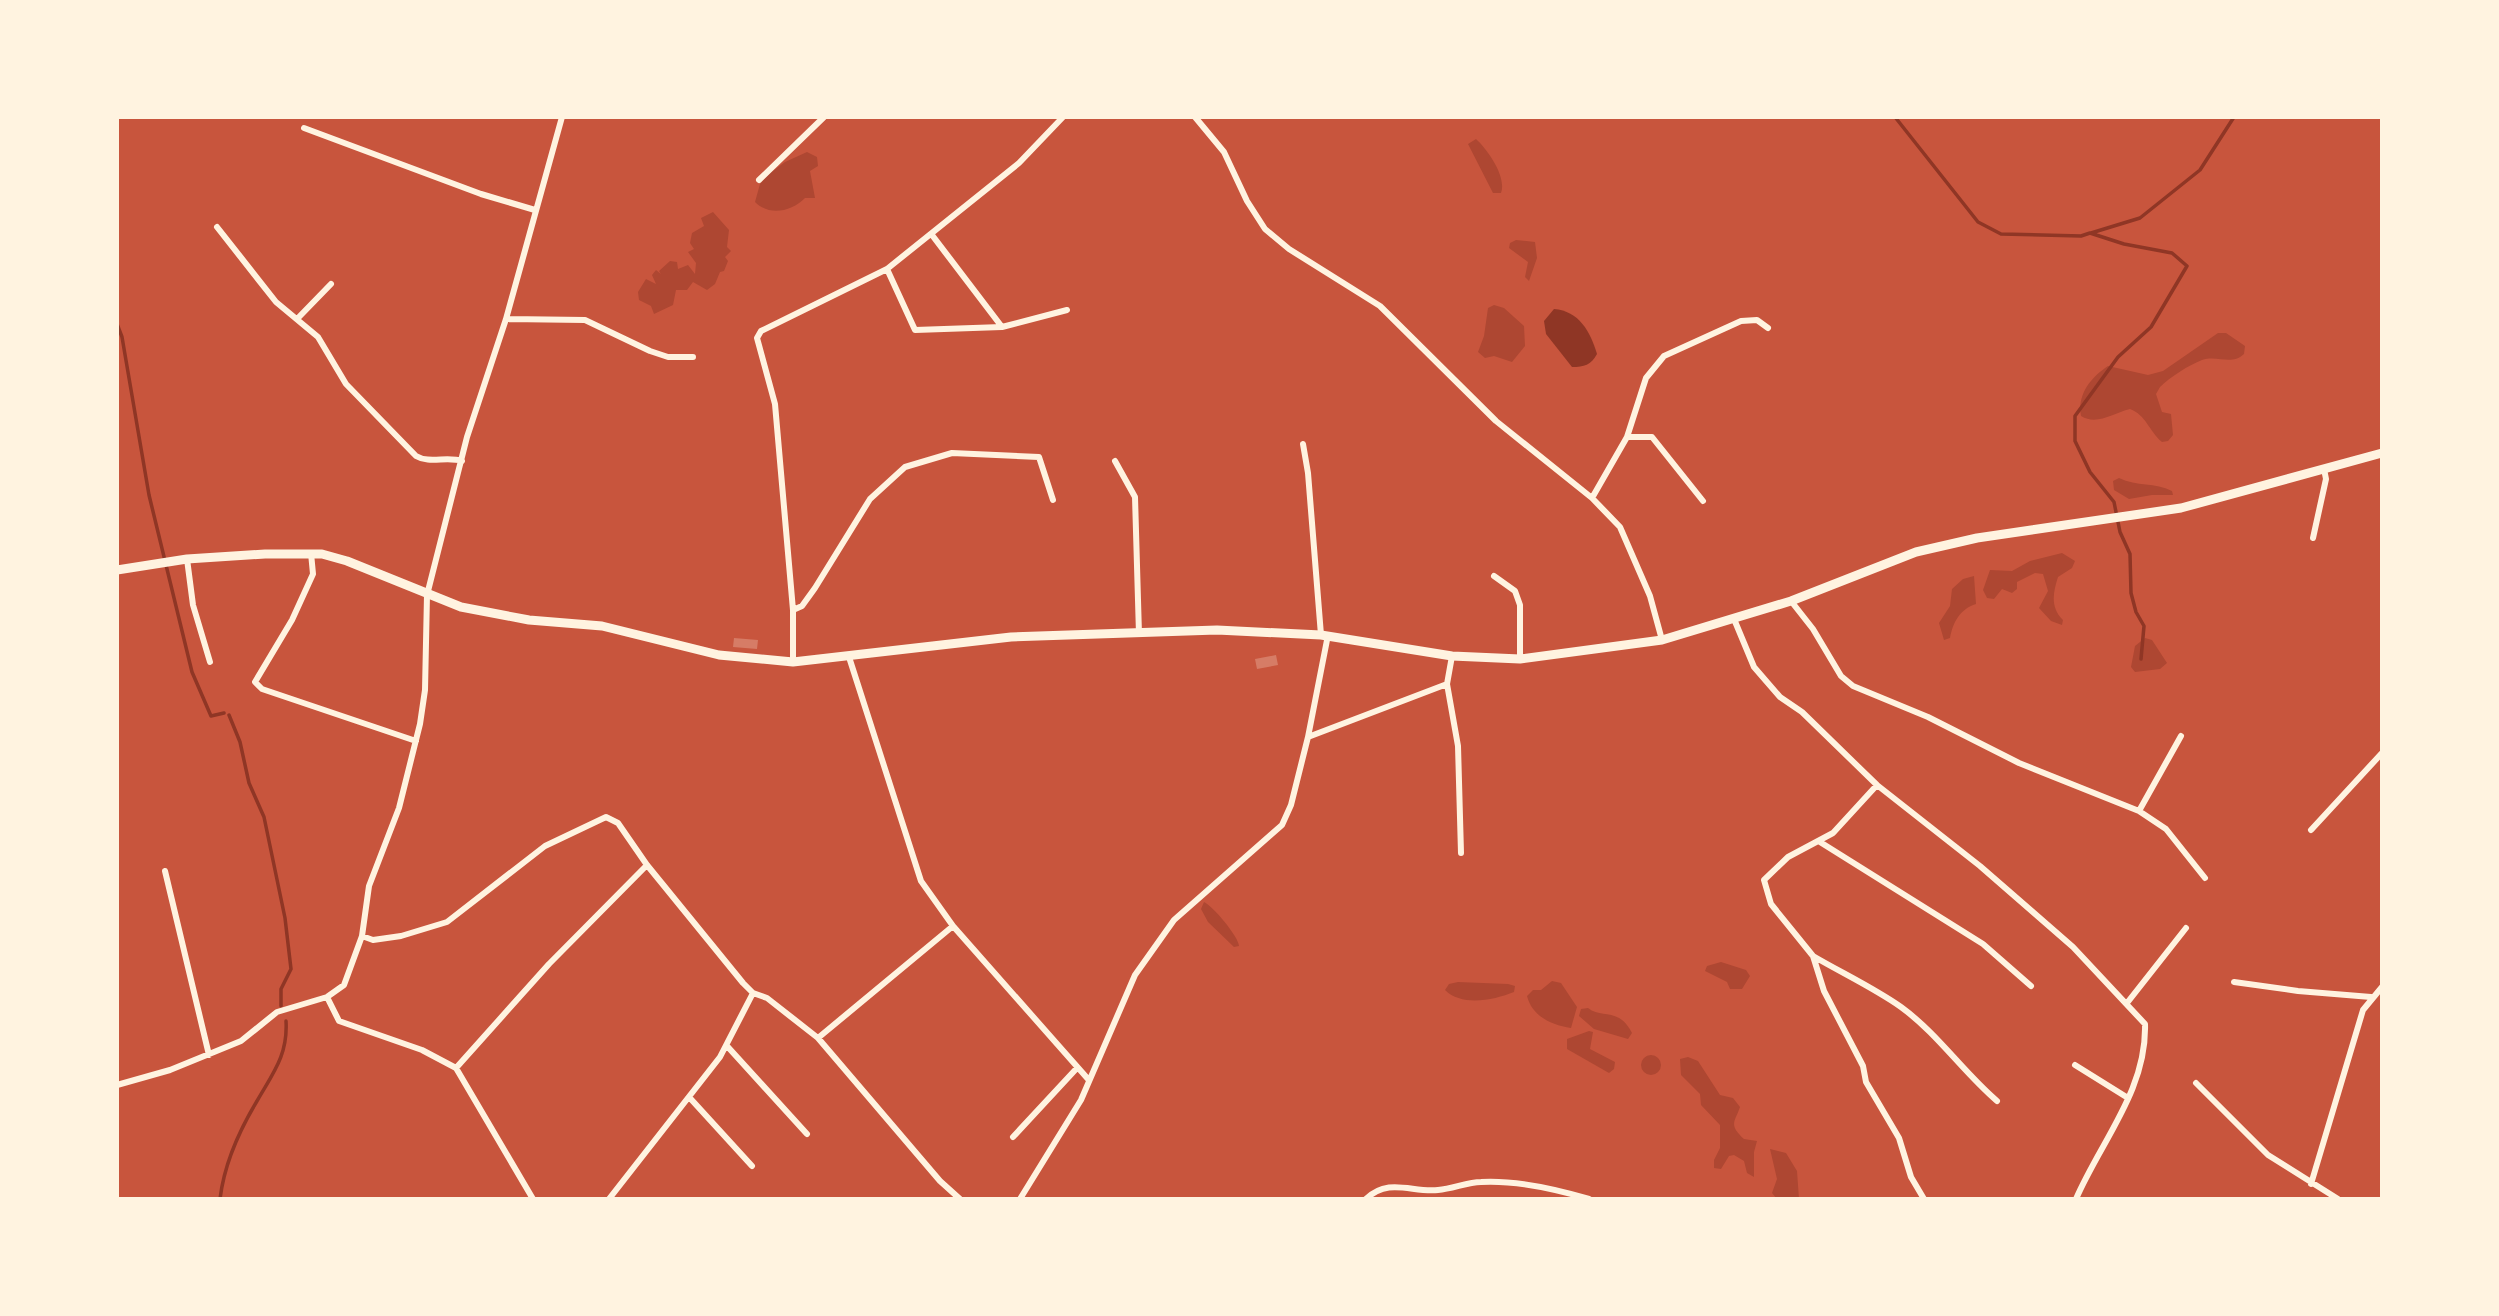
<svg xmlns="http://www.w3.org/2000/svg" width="2499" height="1316" font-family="'Sofia Sans Condensed',sans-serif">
<rect width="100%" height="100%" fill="#c8553d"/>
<!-- green -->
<path fill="#ae4732" d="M1476 139C1488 150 1507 177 1501 193H1493L1468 144Z
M807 152 817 157 818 166 810 171 815 198H805C792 211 770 217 755 202L760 184 770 173 785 162Z
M713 212 729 230 727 247 731 251 725 257 728 261 724 271 720 272 715 284 707 290 693 282 687 290H676L673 305 654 314 651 306 639 300 638 292 646 279 656 284 652 275 656 270 661 274 659 271 670 261 677 262 678 269 688 265 695 274 696 263 688 252 694 249 690 243 692 233 704 226 701 218Z
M1516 240 1535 242 1537 258 1529 281 1525 277 1528 262 1509 248 1510 243Z
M1494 305 1504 308 1524 326 1525 346 1512 362 1494 356 1485 358 1478 352 1484 336 1488 308Z
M2218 333H2226L2245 346 2244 354C2231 366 2218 355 2202 360 2189 365 2170 377 2160 387L2156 394 2162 412 2171 414 2173 435 2168 441 2162 442C2149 431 2146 415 2130 409 2113 413 2097 426 2081 416 2077 395 2090 378 2108 366L2148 375 2163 371Z
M2119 478C2137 487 2155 482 2172 491L2173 495H2152L2129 499 2114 490 2113 481Z
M2062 553 2075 561 2072 568 2058 577C2053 593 2050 607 2063 620L2062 625 2051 621 2039 608 2048 591 2043 574 2035 573 2017 582V589L2012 593 2002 589 1994 599 1987 598 1983 590 1990 570 2012 571 2030 561Z
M1974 576 1976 604C1960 609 1953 622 1950 638L1944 640 1939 623 1950 606 1952 589 1963 579Z
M2145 638 2152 640 2167 663 2160 669 2135 672 2131 667 2135 646Z
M1204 902C1212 905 1239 937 1239 946L1234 947 1208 922 1201 909Z
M1721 962 1746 970 1750 976 1742 989H1730L1727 982 1705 971 1707 966Z
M1552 981 1561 983 1577 1007 1571 1028C1551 1025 1532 1016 1527 996L1533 990H1541Z
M1458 982 1508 984 1515 986 1514 992C1494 1000 1462 1007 1445 990L1449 984Z
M1588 1008C1602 1019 1619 1007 1632 1033L1628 1039 1594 1029 1579 1016 1581 1009Z
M1589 1031 1593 1032 1590 1049 1615 1062 1614 1069 1609 1073 1567 1049V1039Z
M1641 1065a10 10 0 1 1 20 0a10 10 0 1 1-20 0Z
M1688 1057 1698 1061 1720 1095 1733 1098 1740 1107C1735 1122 1728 1124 1744 1139L1757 1141 1754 1152V1177L1747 1173 1744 1161 1734 1155 1729 1156 1721 1169 1714 1168V1160L1720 1148V1125L1701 1105 1700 1094 1681 1075 1680 1059Z
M1770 1149 1786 1153 1797 1171 1799 1199H1777L1772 1193 1777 1179Z"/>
<!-- water -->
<path fill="#8f3625" d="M1554 309C1579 311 1590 331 1597 354 1591 365 1584 367 1572 367L1546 334 1544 321Z"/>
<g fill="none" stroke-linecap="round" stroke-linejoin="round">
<!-- stream -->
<path stroke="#8f3625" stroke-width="3.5" d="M1895 117 1978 222 2001 234 2081 236 2090 233 2124 244 2172 253 2187 266 2151 327 2118 357 2075 416V441L2090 472 2114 502 2120 532 2130 554 2131 593 2136 612 2144 626 2141 659
M2091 233 2140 218 2200 170 2234 117
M117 324 122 337 149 495 192 672 211 716 224 713
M229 715 240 742 249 783 264 817 285 918 291 969 281 989V1006
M220 1199C224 1165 239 1131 257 1101 273 1073 288 1055 286 1021"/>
</g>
<!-- building -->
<path fill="#d67c66" d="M734 638 758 640 757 649 733 647Z
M1276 655 1278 665 1257 669 1255 659Z"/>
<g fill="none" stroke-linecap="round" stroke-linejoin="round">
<!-- minor -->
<path stroke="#fff3e0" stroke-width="6" d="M1195 117 1224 152 1247 201 1265 229 1289 249 1380 306 1496 421 1592 498 1620 527 1650 596 1662 640
M304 128 481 194 535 210
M759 180 824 117
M217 227 276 302 318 337 346 384 416 456C429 464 447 456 462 461
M932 235 1002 327 1067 310
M887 269 915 330 1002 327
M298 318 331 284
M506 319 585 320 650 351 668 357H693
M1627 437H1652L1703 501
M1303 444 1308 473 1321 635
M1115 461 1135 497 1139 634
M1592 498 1627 437 1646 378 1664 356 1741 321 1757 320 1768 328
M2313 538 2326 479 2324 469
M311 553 313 574 292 620 255 682 262 689 416 741
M187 559 193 605 210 662
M1494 576 1515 591 1520 605V659
M1791 601 1813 629 1841 676 1853 686 1928 717 2019 763 2139 811 2166 829 2205 878
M793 610 802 606 815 588 870 499 905 467 952 453 1039 457 1053 500
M1734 619 1754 667 1780 697 1802 712 1877 785 1980 866 2073 947 2145 1024C2147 1090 2101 1141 2076 1199
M849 657 921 881 953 926 1088 1079
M793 662V610L775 404 757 338 761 331 887 269 1019 163 1063 117
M1447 684 1458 746 1461 853
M1308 737 1328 635
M1877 785 1833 833 1788 857 1764 880 1771 904 1813 956 1824 991 1863 1066 1866 1082 1899 1138 1911 1177 1924 1199
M2139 811 2181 736
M2311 830 2382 753
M1820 842 1983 944 2031 986
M165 871 209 1055
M362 936 373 940 401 936 447 922 545 846 606 817 618 823 647 865 743 983 753 993 767 998 818 1038 940 1181 960 1199
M1813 956C1842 973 1874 988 1901 1007 1938 1034 1963 1072 1997 1101
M2234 982 2298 991 2371 997
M327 997 339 1021 422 1050 456 1068 533 1199
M2127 1003 2186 928
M818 1038 953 926
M727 1046 807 1134
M2075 1065 2128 1098
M456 1068 549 964 647 865
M2196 1083 2268 1155 2338 1199
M117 1085 170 1070 241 1041 277 1012 327 997 344 985 362 936 369 886 399 808 420 724 425 690 427 595 467 437 506 319 562 117
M689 1097 752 1166
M1013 1137 1077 1068
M2311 1184 2363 1010 2382 987
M609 1199 720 1057 753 993
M1020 1199 1081 1100 1135 975 1174 920 1282 825 1291 805 1308 737 1447 684 1452 656
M1366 1199C1389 1177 1412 1193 1438 1190 1453 1189 1467 1182 1481 1182 1516 1180 1555 1189 1589 1199"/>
<!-- secondary -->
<path stroke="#fff3e0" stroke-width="9" d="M117 570 187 559 265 554H322L347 561 461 607 529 620 602 626 719 655 793 662 1011 637 1217 630 1321 635 1452 656 1520 659 1662 640 1791 601 1916 552 1977 538 2181 508 2382 453"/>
</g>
<!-- border -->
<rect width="2499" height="1316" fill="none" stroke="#fff3e0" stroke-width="238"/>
</svg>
